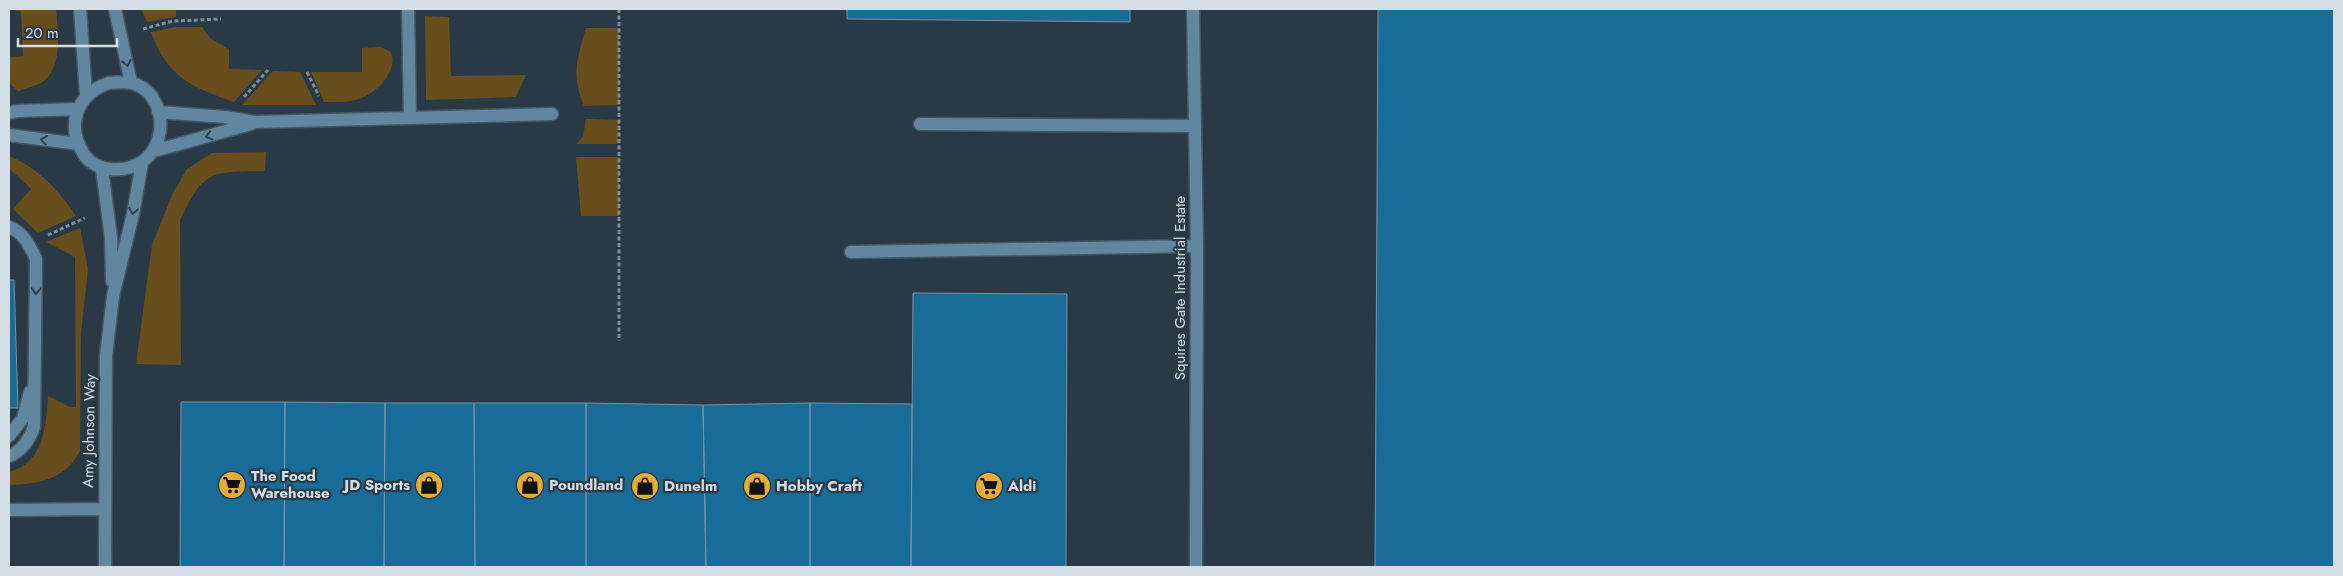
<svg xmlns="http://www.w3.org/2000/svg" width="2343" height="576" font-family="Jost,sans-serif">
<rect width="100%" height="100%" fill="#293a46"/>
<!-- green -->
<path fill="#684e1c" d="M9 9H56C58 30 63 65 44 81 38 86 26 88 18 91L9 83V57L23 56 21 11 9 10Z
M141 9H176V17L147 22Z
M425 16 449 17 451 76 526 75 516 97 426 100Z
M176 27H202L211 39 229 49V69L262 70 234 102C191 87 167 77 151 32Z
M586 28H619V105L584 106C571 75 577 59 586 28Z
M381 47 391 52C398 72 377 93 359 99 349 103 335 102 324 102L311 72H362V48Z
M273 71 300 72 316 105H242Z
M586 119 619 120 618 144H577L583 136Z
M266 152 265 171C247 172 220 169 206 180 194 189 186 208 180 220L181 365 136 364 152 245 173 193 187 169 212 153Z
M9 156C37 167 60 191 76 216L38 233 13 209 31 189 9 168Z
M576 157H619V216H581Z
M80 228 88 269 81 333 80 451C65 480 39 484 9 485V472C44 463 46 426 48 396L70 407H76L75 257 46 242Z"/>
<!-- building -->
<path fill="#1a6c98" stroke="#7e929f" d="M847 9H1130V22L847 19Z
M1378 9H2334V567H1375Z
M9 280H14L18 408H9Z
M913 293 1067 294 1066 567H911Z
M181 402H285L284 567H180Z
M285 402 385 403 384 567H284Z
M385 403H474L475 567H384Z
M474 403H586V567H475Z
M586 403 703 405 706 567H586Z
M810 403 912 404 911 567H810Z
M810 403V567H706L703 405Z"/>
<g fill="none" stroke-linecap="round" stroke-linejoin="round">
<!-- minor casing -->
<g stroke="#475762" stroke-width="15">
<path id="minor" d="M80 9 86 95
M115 9 131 83
M408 9 410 118
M1193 9 1197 246 1196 567
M109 83C116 83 125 81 132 83 175 95 170 174 111 169 102 169 91 164 85 156 65 127 76 94 109 83Z
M158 112 225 117 256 122 552 114
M9 113 17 111 78 109
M920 124 1195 126
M9 135 79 144
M154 151 251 124
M102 169 111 238 112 281
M9 227C23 232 30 246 36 259L34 427C30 439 21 452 9 456
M851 252 1197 246
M9 436 23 418 30 392
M9 510 104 509
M105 567 106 356 113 296 133 214 142 163"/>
</g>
<!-- path -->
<path stroke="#7f8d96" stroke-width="3" stroke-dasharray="4 2.5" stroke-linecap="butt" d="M619 9V341
M143 29 173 21 221 19
M307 72 319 96
M244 97 268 70
M48 235 85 218"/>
<!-- minor -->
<use href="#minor" stroke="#6187a0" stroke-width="12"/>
</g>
<!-- one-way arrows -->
<defs><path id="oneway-chevron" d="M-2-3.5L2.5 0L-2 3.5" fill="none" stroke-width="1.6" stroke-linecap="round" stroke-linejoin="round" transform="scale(1.25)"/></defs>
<g stroke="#2f424f">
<use href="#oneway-chevron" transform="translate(127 63) rotate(78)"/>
<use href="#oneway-chevron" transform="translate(209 136) rotate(164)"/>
<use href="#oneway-chevron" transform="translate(44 140) rotate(-173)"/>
<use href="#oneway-chevron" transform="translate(133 211) rotate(101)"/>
<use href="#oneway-chevron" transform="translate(36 291) rotate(91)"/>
</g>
<!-- icons -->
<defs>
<g id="supermarket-disc" transform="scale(1.4375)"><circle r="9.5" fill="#e6ad36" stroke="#293a46"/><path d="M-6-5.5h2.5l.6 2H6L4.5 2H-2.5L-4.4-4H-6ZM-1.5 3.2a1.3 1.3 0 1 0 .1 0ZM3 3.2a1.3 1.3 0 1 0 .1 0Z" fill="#111"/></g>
<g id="shop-disc" transform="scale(1.4375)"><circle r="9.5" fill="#e6ad36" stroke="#293a46"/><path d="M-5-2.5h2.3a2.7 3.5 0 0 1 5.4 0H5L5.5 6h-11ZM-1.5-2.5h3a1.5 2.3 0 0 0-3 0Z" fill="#111"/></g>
</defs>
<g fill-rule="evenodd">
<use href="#supermarket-disc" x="232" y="485"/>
<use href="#shop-disc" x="429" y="485"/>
<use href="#shop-disc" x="530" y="485"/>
<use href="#shop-disc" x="645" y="486"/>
<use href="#shop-disc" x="757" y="486"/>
<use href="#supermarket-disc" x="989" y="486"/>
</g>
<g text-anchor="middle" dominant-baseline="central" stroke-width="4.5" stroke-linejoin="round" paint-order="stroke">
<!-- street labels -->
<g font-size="15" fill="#d2dde4" stroke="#293a46">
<text transform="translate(1180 288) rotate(-90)">Squires Gate Industrial Estate</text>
<text transform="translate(89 431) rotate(-89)">Amy Johnson Way</text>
</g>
<!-- poi labels -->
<g font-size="15" font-weight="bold" fill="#d2dde4" stroke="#293a46" text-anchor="start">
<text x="251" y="476">The Food<tspan x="251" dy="17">Warehouse</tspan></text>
<text x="410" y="485" text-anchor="end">JD Sports</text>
<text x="549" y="485">Poundland</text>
<text x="664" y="486">Dunelm</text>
<text x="776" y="486">Hobby Craft</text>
<text x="1008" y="486">Aldi</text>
</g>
</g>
<!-- border -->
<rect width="2343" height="576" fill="none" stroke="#d2dde4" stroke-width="20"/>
<!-- scale -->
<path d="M18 38v8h99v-8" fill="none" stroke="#d2dde4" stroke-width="2.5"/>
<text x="25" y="38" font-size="15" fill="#d2dde4" stroke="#293a46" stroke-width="4" paint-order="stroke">20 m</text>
</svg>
